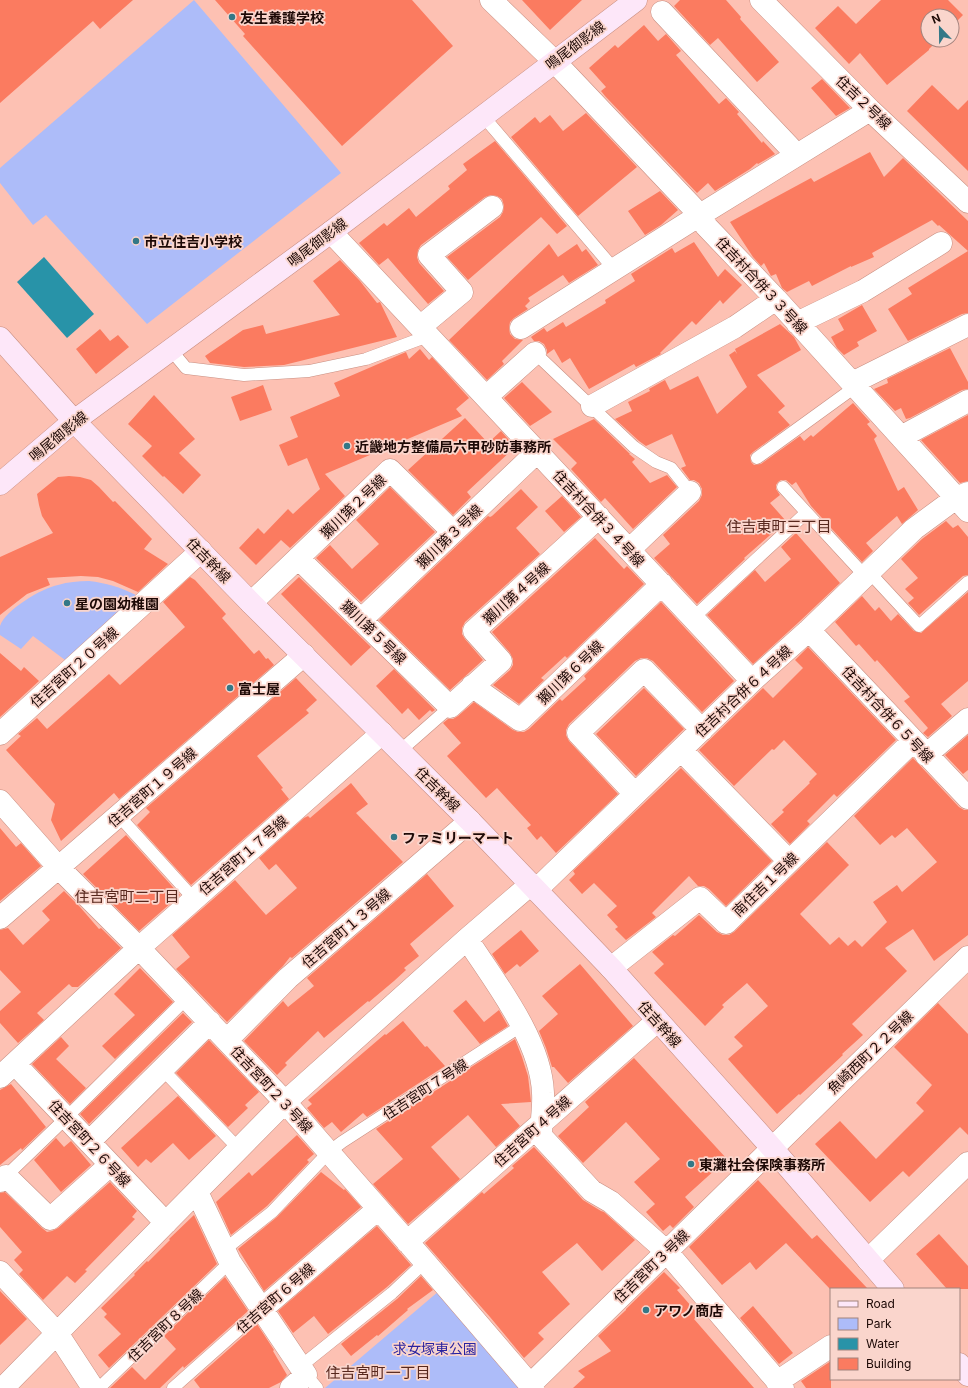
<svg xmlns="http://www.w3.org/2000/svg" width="968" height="1388" font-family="Inter,'Noto Sans JP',sans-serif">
<rect width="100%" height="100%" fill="#fdc1b3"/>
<!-- green -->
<path fill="#adbcf9" d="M194 0 341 173 147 324 46 215 33 225 0 183V168Z
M89 581C106 583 120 587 136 595L65 660 33 636 21 649 0 635C0 633 0 628 0 626 5 610 42 588 58 585 68 582 78 581 89 581Z
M439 1291 523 1388H325Z"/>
<!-- water -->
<path fill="#2893a8" d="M44 257 94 314 67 338 17 282Z"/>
<!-- building -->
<path fill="#fb7b60" d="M0 0H133L100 29 93 21 0 103Z
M215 0H412L453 46 342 146 243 36 245 34Z
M522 0H582L550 30Z
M680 0H726L741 17 740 19 779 62 757 82 718 38 710 45 674 6Z
M881 0H948L963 15 952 26V16H928V40H938L929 49V50L887 85 860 53 849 64 815 28 838 6 856 24Z
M644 25 658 41 666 34 681 51 676 55 719 104 726 98 739 112 737 114 762 143 763 141 775 154 758 164 757 163 750 169 715 191 708 183 697 193 605 96 601 91 606 87 589 68 615 45 618 48Z
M822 79 850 108 836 116 811 88Z
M932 85 958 110 968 100V171L907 111Z
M586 113 637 167 578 216 511 137 535 117 540 123 550 115 563 131Z
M495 141 567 226 557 234 541 217 468 280 447 257 500 217 503 212 504 206 502 199 497 196 491 195 485 197 421 245 418 250 417 257 419 263 444 291 428 304 388 258 379 265 359 243 384 223 387 226 409 208 416 217 450 189 448 186 467 170 463 164Z
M870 152 884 177 903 158 968 221V313L962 314 908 341 888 309 912 294 908 288 968 251 939 225 938 226 932 220 872 253 874 257 851 267V266L812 286 809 281 787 292 782 288 776 274 771 276 764 263 761 266 753 257 730 222 811 178 814 182Z
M660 191 678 210 661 225 645 235 628 211Z
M694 242 718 277 725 269 742 285 723 304 720 300 696 325 692 321 660 353 661 354 636 367 634 364 589 389 570 358 562 363 554 349 547 354V350L544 344 539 341H534L531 337 544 328 547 332 563 322 566 327 606 303 605 300 635 281 631 274 672 248 675 253Z
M549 244 558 257 577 244 582 252 586 249 598 265 569 283 563 275 528 298 530 301 525 306 528 309 514 318 510 322 509 328 510 334 515 339 523 340 502 361 504 364 487 380 449 340Z
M340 260 360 281 377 303 380 302 397 337 284 365 244 367 210 363 205 356 243 330 263 325 266 334 340 315 313 281Z
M862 305 877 331 857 342 859 346 844 355 837 348 831 337 844 330 838 319Z
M780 324 794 337 801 350 757 375 785 406 778 412 790 425 753 452 750 455 751 462 754 465 761 464 800 436 804 441 811 435 813 437 853 403 870 422 867 424 877 436 874 439 898 491 904 487 918 510 902 524 897 516 866 543 873 551 862 562 811 506 796 482 792 485 786 480H781L778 482 776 485V489L780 495 770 503 786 521 744 558 745 559 697 604 654 558 670 544 663 535 699 501 702 495V489L699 483 694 480H690L681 468 686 466 672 434 646 446 639 441 615 419 632 411 628 402 650 391 649 389 665 380 670 390 698 376 717 414 747 387 729 355 735 351 737 354 735 349Z
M100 329 110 341 118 335 129 347 96 374 76 349Z
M950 348 968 382V389L962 390 910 418 906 419 901 408 895 411 874 389 888 383 887 379Z
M420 349 429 360 432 357 469 398 456 409 462 416 325 474 345 496 290 548 281 540 256 565 239 548 258 528 264 534 288 509 293 514 320 489 307 458 288 466 279 445 298 437 290 417 340 396 334 383 406 352 409 359Z
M522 382 552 412 530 426 504 398Z
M263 385 272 410 240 421 231 397Z
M154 395 195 439 179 453 201 475 183 494 164 476 163 477 142 456 152 446 128 424Z
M968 415V481L960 483 921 440Z
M465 418 488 443 501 431 515 447 467 492 471 497 453 515 408 470Z
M594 419 630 454H629L635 459 632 462 650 483 667 475 677 487 633 529 605 498 601 502 571 469 577 463 553 439Z
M69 476 80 477 91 480 99 487 113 502 115 501 152 539 144 549 168 564 138 592 113 581 98 577 81 576 47 578 50 585 27 594 0 615V557L53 533 42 516 39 505 37 494 58 477Z
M390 487 435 532 361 602 316 558 330 545 352 569 379 544 356 520Z
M521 489 538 507 516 528 540 554 465 622 462 628V634L465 639 483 660 450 690 379 620 488 516 490 517 492 516Z
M562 496 581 517 564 532 545 511Z
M946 521 953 528 958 525 968 537V575L963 576 919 615 908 603 914 598 905 589 918 578 901 559 922 539Z
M796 533 840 583 800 621 753 664 707 615 755 570 765 582 791 559 781 547Z
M595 538 624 569 627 566 644 584 567 658 565 656 541 678 544 680 519 704 493 685 510 670 513 665V659L510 653 492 632Z
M190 577 195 580 226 614 222 618 254 654 259 650 266 659 268 658 274 665 119 799 114 793 61 841 51 820 55 804 6 750 21 736 18 734 37 718 47 729 109 674 120 685 185 627 163 602Z
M299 577 371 647 351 666 281 594Z
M968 592V681L941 704 952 716 928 737 923 733 928 728 904 701 910 697 877 660 875 662 859 644 856 646 835 622 862 596 875 611 879 607 891 621 898 614 914 631 921 633Z
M661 602 734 681 702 712 653 661 647 658H641L635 661 569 724 566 730V735L569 741 618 794 556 853 541 836 537 840 527 828 531 825 497 788 486 798 447 756 461 743 443 723 448 719H453L458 716 474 702 513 730 518 732H524L529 729 560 699 562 701 586 679 584 676Z
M808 647 896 740 837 797 834 794 807 821 810 824 790 844 771 824 784 812 782 810 810 783 809 782 817 774 784 740 774 750 772 749 734 786 699 750 763 688 773 698 803 668 795 660Z
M0 653 21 671 24 667 39 681 0 717Z
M394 669 435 710 432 712 430 710 419 720 408 708 402 714 376 686Z
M296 678 317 700 306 710 309 713 257 756 283 788 281 789 289 799 191 885 137 825 150 812 146 808Z
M644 688 684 729 636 776 596 734Z
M968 735V770L963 774 945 755Z
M913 758 959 807 964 810H968V935L934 961 913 929 885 948 907 971 852 1024 863 1035 842 1054 843 1055 800 1095 799 1094 777 1114 728 1059 743 1046 734 1037 768 1006 747 983 722 1005 724 1007 705 1026 654 973 664 964 652 952 673 935 675 936 699 915 717 932 723 935H729L734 932 827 842 849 865 800 914 830 945 839 937 848 946 855 940 862 947 887 922 873 902 897 885 902 892 937 862 907 828 895 838 892 835 880 845 854 816Z
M681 768 772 861 726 906 709 889 704 886H698L689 876 652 913 656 917 626 940 615 929 618 927 607 915 617 906 594 883 582 894 569 880 575 874 573 871Z
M351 783 368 804 356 813 403 862 292 958 290 957 283 966 227 1022 176 969 190 957 172 935 235 880 266 915 297 888 276 864 269 870 259 858 304 818 308 816 310 818Z
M0 828 16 847 21 843 41 866 0 901Z
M126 835 180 895 139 931 83 874Z
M427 874 454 906 410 944 419 956 404 968 406 970 394 981 369 1002 368 1001 324 1038 318 1031 285 1063 287 1065 277 1075 244 1041 283 1001 288 1007 314 986 307 978Z
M64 891 80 907 99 929 101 928 121 948 78 987H72L69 984 37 1013 44 1020 18 1043 0 1023V1011L21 992 0 970V930L8 928 23 945 50 920 42 911Z
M521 930 539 951 520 967 517 964 505 974 492 954Z
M580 964 633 1026 568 1083 554 1067H552L546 1048 539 1031 558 1014 542 996Z
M140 968 173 1002 115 1059 102 1046 135 1015 114 994Z
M466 1000 484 1022 499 1010 508 1026 480 1044 453 1011Z
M938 1003 968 1034V1135L960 1127 909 1177 903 1171 870 1202 815 1144 840 1121 876 1159 924 1111 916 1103 932 1085 894 1047Z
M183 1013 192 1022 89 1124 80 1114Z
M403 1021 425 1047 427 1046 445 1066 367 1117 363 1113 341 1132 332 1122 324 1128 307 1108 312 1104 308 1100 385 1034 386 1035Z
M61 1037 69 1046 56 1059 86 1088 70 1104 32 1064Z
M515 1039 522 1057 528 1076 531 1102 501 1104 520 1126 496 1147 468 1115 431 1147 460 1179 408 1224 373 1184 403 1159 376 1129 455 1078 456 1079 465 1071Z
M209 1040 259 1092 245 1105 248 1108 228 1127 176 1073Z
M634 1058 727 1159 685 1197 694 1207 673 1228 670 1225 663 1231 646 1212 655 1204 634 1182 660 1159 626 1122 583 1163 558 1136 589 1107 585 1102Z
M11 1084 46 1127 22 1150 21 1148 0 1165V1090Z
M178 1096 216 1136 189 1160 173 1143 151 1163 146 1159 138 1167 121 1148Z
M297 1135 314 1154 307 1160 309 1162 267 1206 231 1235 216 1202 249 1172 252 1176Z
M56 1138 64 1147 71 1141 91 1165 61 1192 34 1160Z
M534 1147 583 1200 601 1211 604 1212 635 1240 602 1271 577 1243 542 1272 570 1304 538 1333 544 1339 524 1358 490 1317 425 1243 482 1192 484 1194 514 1168 512 1166Z
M321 1172 344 1190 345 1189 361 1207 264 1291 238 1249 277 1217Z
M758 1180 812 1239 817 1235 868 1289H830L786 1243 756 1270 750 1262 722 1285 689 1247Z
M110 1182 137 1211 132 1217 135 1219 85 1270 87 1271 75 1283 67 1276 43 1300 19 1274 23 1270 14 1260 22 1252 0 1227V1193L5 1192 42 1228 47 1232 52 1231 58 1228Z
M194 1215 217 1264 109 1368 98 1355 121 1334 104 1317 107 1314 101 1308 135 1275 134 1274 147 1261 148 1262 170 1240 169 1239Z
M377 1226 411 1265 387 1287 328 1334 314 1316 293 1333 278 1311Z
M939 1234 968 1266V1289H947L916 1254Z
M664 1272 680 1288 677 1290 699 1315 694 1319 754 1388H573L585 1377 578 1371 611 1351 598 1336 626 1310V1309Z
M421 1276 433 1290 407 1309 408 1310 378 1336 377 1335 351 1356 341 1344 397 1299Z
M225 1277 248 1311 184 1368 183 1366 160 1388H110L132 1367 145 1380 176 1349 164 1336Z
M0 1291 27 1319 0 1345Z
M753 1306 793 1353 779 1364 740 1318Z
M257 1324 274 1350 273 1351 287 1375 281 1382 269 1388H200L194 1380Z
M831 1361V1388H806L801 1381Z"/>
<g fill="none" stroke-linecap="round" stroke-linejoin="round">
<!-- lane casing -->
<g stroke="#c88f82" stroke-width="13">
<path id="lane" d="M483 116 614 269
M171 350 186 368 244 375 309 371 366 359 428 336
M535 353 634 447 656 462 671 468 690 492
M757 458 855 387
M783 487 865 576
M869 572 919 626 968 582
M693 618 806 513
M400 751 450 707
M119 816 194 899
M162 1069 239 1149
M6 1176 66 1118 187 998
M224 1250 272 1212 329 1152 342 1142 521 1026
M301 1366 392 1293 425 1262
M306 1375 317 1388
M99 1388 230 1262
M173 1388 262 1309"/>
</g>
<!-- street casing -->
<g stroke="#c88f82" stroke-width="23">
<path id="street" d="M491 0 554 61 700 215 706 226 776 299 968 511
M761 0 870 110 968 202
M662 12 797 155
M331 232 752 681
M797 323 863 291 941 243
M420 327 462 292 429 255 492 207
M521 328 700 215 870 110
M852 383 968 325
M486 397 535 353
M592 406 735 327 776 299
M901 437 968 401
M629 550 690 492
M298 558 450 707 501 661 474 631 599 517
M251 603 390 470 453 532
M361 620 537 452
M809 630 968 798
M472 686 520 720 662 584
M0 734 201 551
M681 750 789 861
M926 755 968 719
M635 794 578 733 644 670 702 730
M0 801 59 868 139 948 285 1102 425 1262 533 1388
M536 890 752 681 809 630 914 529 956 498 968 493
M0 918 304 655
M467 939C495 982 541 1040 543 1093 544 1107 541 1122 541 1136L592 1191 611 1202 666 1251 783 1388
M611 968 700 898 726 923 913 741
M227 1040 288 978 470 821
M15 1064 166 1223
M0 1077 139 948 382 733
M89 1142 210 1022
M0 1181 6 1176 50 1219 110 1165
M197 1192 230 1262 306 1375 291 1388
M407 1242 657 1021
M868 1260 968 1163
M0 1272 57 1333 93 1388
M262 1309 378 1209
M777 1382 831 1346
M530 1385 968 957
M3 1388 285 1102 467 939 531 884"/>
</g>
<!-- secondary casing -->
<g stroke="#c88f82" stroke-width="23">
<path id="secondary" d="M0 338 74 421 251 603 470 821 611 968 772 1148 893 1289
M0 484 74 421 331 232 636 0
M959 1364 968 1375"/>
</g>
<!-- lane -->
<use href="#lane" stroke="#fff" stroke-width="12"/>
<!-- street -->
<use href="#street" stroke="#fff" stroke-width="22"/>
<!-- secondary -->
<use href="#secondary" stroke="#fde7f9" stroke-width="22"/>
</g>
<!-- markers -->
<g fill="#337887" stroke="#fad5cc" stroke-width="1.5">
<circle cx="232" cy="17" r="4"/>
<circle cx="136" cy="241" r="4"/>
<circle cx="347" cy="446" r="4"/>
<circle cx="67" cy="603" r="4"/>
<circle cx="230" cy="688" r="4"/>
<circle cx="394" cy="837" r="4"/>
<circle cx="691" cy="1164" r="4"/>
<circle cx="646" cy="1310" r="4"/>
</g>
<g text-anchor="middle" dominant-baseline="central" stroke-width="3.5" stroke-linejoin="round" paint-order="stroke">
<!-- poi labels -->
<g font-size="14" font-weight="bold" fill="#1d0906" stroke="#fad5cc" text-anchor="start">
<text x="240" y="17">友生養護学校</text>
<text x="144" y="241">市立住吉小学校</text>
<text x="355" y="446">近畿地方整備局六甲砂防事務所</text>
<text x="75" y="603">星の園幼稚園</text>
<text x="238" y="688">富士屋</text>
<text x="402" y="837">ファミリーマート</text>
<text x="699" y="1164">東灘社会保険事務所</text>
<text x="654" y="1310">アワノ商店</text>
</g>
<!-- street labels -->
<g font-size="14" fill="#1d0906" stroke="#fad5cc">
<text transform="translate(575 45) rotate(-37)">鳴尾御影線</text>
<text transform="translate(864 102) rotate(44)">住吉２号線</text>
<text transform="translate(317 242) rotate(-37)">鳴尾御影線</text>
<text transform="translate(762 285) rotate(47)">住吉村合併３３号線</text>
<text transform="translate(58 436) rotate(-39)">鳴尾御影線</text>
<text transform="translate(353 506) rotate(-44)">獺川第２号線</text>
<text transform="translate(599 518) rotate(47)">住吉村合併３４号線</text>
<text transform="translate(449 536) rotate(-44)">獺川第３号線</text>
<text transform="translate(209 560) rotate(46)">住吉幹線</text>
<text transform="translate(516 593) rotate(-42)">獺川第４号線</text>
<text transform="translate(374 632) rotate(44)">獺川第５号線</text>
<text transform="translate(74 667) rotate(-42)">住吉宮町２０号線</text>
<text transform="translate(570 672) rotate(-44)">獺川第６号線</text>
<text transform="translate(743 691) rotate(-43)">住吉村合併６４号線</text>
<text transform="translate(888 714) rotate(47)">住吉村合併６５号線</text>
<text transform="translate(152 787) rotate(-41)">住吉宮町１９号線</text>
<text transform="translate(438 789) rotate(45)">住吉幹線</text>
<text transform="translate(243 855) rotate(-41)">住吉宮町１７号線</text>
<text transform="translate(765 884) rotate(-44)">南住吉１号線</text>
<text transform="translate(346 928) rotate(-41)">住吉宮町１３号線</text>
<text transform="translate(660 1024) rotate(48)">住吉幹線</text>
<text transform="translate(870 1052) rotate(-44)">魚崎西町２２号線</text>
<text transform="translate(272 1089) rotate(47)">住吉宮町２３号線</text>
<text transform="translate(425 1089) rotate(-33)">住吉宮町７号線</text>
<text transform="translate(532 1131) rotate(-42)">住吉宮町４号線</text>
<text transform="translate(90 1143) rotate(47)">住吉宮町２６号線</text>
<text transform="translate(651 1266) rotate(-44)">住吉宮町３号線</text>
<text transform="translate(275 1298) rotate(-41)">住吉宮町６号線</text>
<text transform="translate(165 1325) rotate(-44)">住吉宮町８号線</text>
</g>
<!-- park labels -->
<g font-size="14" fill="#2822a0" stroke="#fad5cc">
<text x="435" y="1348">求女塚東公園</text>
</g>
<!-- neighbourhood labels -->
<g font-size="15" fill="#57271d" stroke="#fad5cc">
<text x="779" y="526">住吉東町三丁目</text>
<text x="127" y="896">住吉宮町二丁目</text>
<text x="378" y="1372">住吉宮町一丁目</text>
</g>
</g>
<!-- legend -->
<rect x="830" y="1288" width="130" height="92" fill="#fad5cc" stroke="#a2837d"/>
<rect x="838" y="1301" width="20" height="6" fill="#fde7f9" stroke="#a2837d"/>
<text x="866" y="1308" font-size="12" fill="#1d0906">Road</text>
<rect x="838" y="1318" width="20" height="12" fill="#adbcf9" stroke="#a2837d"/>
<text x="866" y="1328" font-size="12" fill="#1d0906">Park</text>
<rect x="838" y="1338" width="20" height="12" fill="#2893a8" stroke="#a2837d"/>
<text x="866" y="1348" font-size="12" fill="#1d0906">Water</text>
<rect x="838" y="1358" width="20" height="12" fill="#fb7b60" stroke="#a2837d"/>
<text x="866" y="1368" font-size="12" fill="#1d0906">Building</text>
<!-- north arrow -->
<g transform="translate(940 28) rotate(338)"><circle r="19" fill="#fad5cc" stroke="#a2837d"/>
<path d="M0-3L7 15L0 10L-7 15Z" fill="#337887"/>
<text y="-6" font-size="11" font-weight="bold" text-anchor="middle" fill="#1d0906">N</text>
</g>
</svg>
